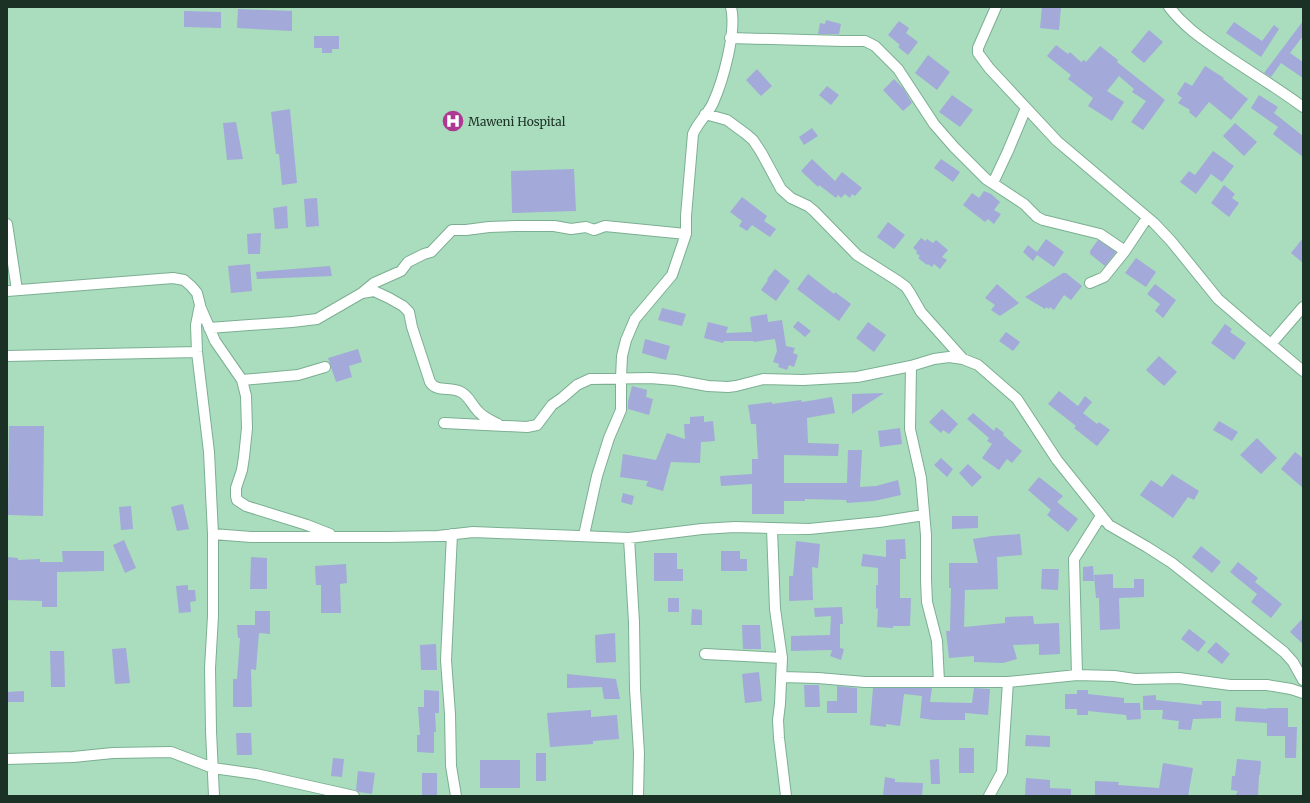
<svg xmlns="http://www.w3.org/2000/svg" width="1310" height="803" font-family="Merriweather,serif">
<rect width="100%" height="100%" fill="#a9ddbe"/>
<!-- building -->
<path fill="#a3a9d8" d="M1042 7H1061L1059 30 1040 28Z
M238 9 292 11V31L237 28Z
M184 11 221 12V28L184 27Z
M826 20 841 24 839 34H818L820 23 825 24Z
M899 21 909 28 906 33 918 42 908 55 898 47 900 45 888 35Z
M1303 21V36L1290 53 1303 62V78L1281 63 1271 77 1264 73Z
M1234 22 1262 41 1274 25 1279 29 1261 57 1226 33Z
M1149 30 1163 42 1144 63 1131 52Z
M314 36H339V49H332V53H322V48H314Z
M1056 45 1068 54 1070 52 1081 62 1084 60 1086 62 1100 46 1118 60 1117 62 1165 100 1143 130 1131 122 1146 101 1132 92 1134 89 1119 76 1107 91 1124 102 1112 121 1088 106 1093 98 1068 79 1071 75 1047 56Z
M928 55 950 72 937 90 915 73Z
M1205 66 1224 78 1223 79 1248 99 1231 120 1209 102 1196 118 1189 112 1190 110 1178 103 1182 98 1177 94 1185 82 1192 86Z
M757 69 772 86 761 96 746 80Z
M894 79 903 88 912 103 903 111 883 90Z
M827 86 839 95 831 105 819 95Z
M952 95 973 110 960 127 939 112Z
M1259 95 1278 107 1274 113 1303 136V157L1273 134 1278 127 1251 108Z
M290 109 297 183 282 185 279 154H276L271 112Z
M236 122 243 159 227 160 223 123Z
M1235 123 1257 142 1244 156 1223 136Z
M812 128 818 136 804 145 799 137Z
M1213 151 1234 166 1222 182 1211 174 1196 194 1180 182 1189 171 1195 175Z
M812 159 835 181 842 172 862 188 855 196 852 194 850 198 845 194 841 198 838 195 836 198 819 185 818 187 801 171Z
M941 159 960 172 953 182 934 168Z
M574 169 576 211 512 213 511 171Z
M1224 185 1235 194 1232 198 1239 203 1229 217 1211 203Z
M984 191 991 194 1000 202 994 210 1001 214 994 224 988 219 985 222 963 205 972 193 979 198Z
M742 197 767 216 764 221 776 229 770 237 752 225 747 231 739 226 742 221 730 212Z
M317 198 319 226 306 227 304 199Z
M287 206 288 228 275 229 273 208Z
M888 222 905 235 894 249 877 237Z
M261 233 260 254H248L247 234Z
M921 238 925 241 927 239 933 243 936 240 948 250 942 257 947 260 940 269 934 264 932 267 928 264 927 265 918 258 920 256 916 253 917 251 913 248Z
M1303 238V263L1291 253Z
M1046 239 1064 252 1054 267 1037 255 1033 261 1023 252 1028 245 1037 252Z
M1098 240 1116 252 1105 266 1090 254V251Z
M1136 258 1156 272 1146 287 1125 273Z
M250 264 252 291 231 293 228 266Z
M330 266 332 276 257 279 256 272Z
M775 269 790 281 776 301 761 290 768 280 767 279Z
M1063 273H1066L1082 286 1071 300 1064 295 1054 310 1050 307 1049 309 1046 307 1045 309 1025 297Z
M808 274 834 294 835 292 851 304 839 321 797 289Z
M997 284 1019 303 1000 316 991 310 995 305 985 298Z
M1155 284 1176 300 1163 318 1155 311 1160 304 1147 294Z
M662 308 686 314 682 326 658 320Z
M767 314 768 322 782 320 786 346 795 348 793 353 798 355 794 367 789 365 787 370 778 367 779 364 773 362 777 351 775 339 754 342V341H724L723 343 704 338 708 322 728 327 726 333 752 332 750 317Z
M798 321 811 331 805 337 793 327Z
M868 322 886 335 874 352 856 338Z
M1225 324 1232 329 1230 332 1246 343 1234 360 1211 343Z
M1006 332 1020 342 1013 351 999 341Z
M645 339 670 346 666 360 642 353Z
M358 349 362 362 349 366 352 377 336 382 328 358Z
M1159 356 1177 372 1164 386 1146 370Z
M632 386 647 390 646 397 653 399 649 415 628 409V402Z
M1059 391 1078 406 1085 396 1092 402 1083 413 1097 424 1099 422 1110 430 1097 446 1074 428 1076 426 1048 404Z
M884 393 852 414V394Z
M832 397 835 413 807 418 808 443 839 444 838 456 784 455V483H847L848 450H862L860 487 876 486 898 480 901 495 874 501 847 503 846 500 805 499V501H784V514H752V484L721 486 720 476 752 474V459H758L756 424H751L748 405 772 402V404L801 400 802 402Z
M942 409 958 424 949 434 943 430 941 433 929 422Z
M973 413 994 431 996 427 1004 433 1003 435 1022 451 1012 463 1007 459 999 470 982 458 992 444 987 441 989 438 967 419Z
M704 416V422L713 421 715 441 701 442 700 463 671 462 663 491 646 486 648 481 620 477 623 454 656 460 667 433 685 439 684 424H690V417Z
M1219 421 1238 432 1232 441 1213 430Z
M9 426H44L43 516 8 515Z
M900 428 902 444 880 447 878 431Z
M1257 438 1277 458 1261 474 1240 455Z
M1295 452 1303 458V488L1281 469Z
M941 458 953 469 947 477 934 465Z
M968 464 982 477 972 487 959 473Z
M1172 474 1199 491 1194 500 1188 497 1173 518 1140 495 1151 480 1162 487Z
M1039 477 1063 496 1057 502 1078 519 1068 532 1047 515 1051 510 1028 490Z
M623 493 634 496 632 505 621 502Z
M183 504 189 529 177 531 171 507Z
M131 506 133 529 121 530 119 507Z
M952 516H978V528L952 529Z
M1020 534 1022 555 997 557 998 589 965 590 964 627 1005 623V617L1033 616 1034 624 1059 623 1060 654 1039 655V644L1013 645 1017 659 1003 663 974 662V656L949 658 946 631H950L951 588H949V563H978L973 539 992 536Z
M905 539 906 559H900V598H911L910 626H893V628L877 627 878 608 876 609V585H878V568L861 566 863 554 886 557V540Z
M124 540 136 568 125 573 113 545Z
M796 541 820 544 818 568 812 567 813 600 789 601V576H793Z
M1201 546 1221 562 1212 573 1192 557Z
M62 551H104V571L57 572V607H42V601L7 600V557L18 558V560L40 559V562H63Z
M721 551H740V559H747V571H721Z
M654 553H677V569H683V581H654Z
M251 557 267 558V589H250Z
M1238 562 1258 578 1255 582 1282 604 1271 618 1251 602 1257 594 1230 572Z
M346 564 347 583 340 584 341 613H321V585H316L315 566Z
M1093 566 1094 581H1083V567Z
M1042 569H1059L1058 590 1041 589Z
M1113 574V588H1134V579H1144V597L1119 598 1120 629 1100 630 1099 598H1096L1094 575Z
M188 585V590H195L196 601 190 602 191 612 179 613 176 586Z
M668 598H679V612H668Z
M842 607 843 624H840V648L844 649 841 660 830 656 832 650 791 651V636L830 635 831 616 815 617 814 608Z
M692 609 702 610V625H691Z
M255 611H270V634L259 633 256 670 251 669 252 707H233V679H237L240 638H238L237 625H255Z
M1303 618V644L1290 632Z
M742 625H760L761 649H743Z
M1189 629 1206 642 1198 652 1181 639Z
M615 633 616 662 596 663 595 635Z
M1216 642 1230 654 1222 664 1207 652Z
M436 644 437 670H421L420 645Z
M126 648 130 683 115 684 112 649Z
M50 651H64L65 687H51Z
M759 672 762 701 745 703 742 674Z
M567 674 616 679 620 699H604L602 687 567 688Z
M804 685H819L820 707H805Z
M837 686 857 688V713H827V701H837Z
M873 688H932L930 702 972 703 974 688 990 689 988 715 965 713V720H933L920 718 922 696 904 694 900 726 886 724V727L870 725Z
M424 690 439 691V713H435L436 732H434V753L417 752V735H420L418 707H424Z
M1077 690H1088V694L1124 698V703H1140L1141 719 1127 720 1126 715 1088 711V715H1077V709H1065V694H1077Z
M24 691V702H7V692Z
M1156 695V700L1202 705V701H1221V718L1193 719 1191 730 1178 729 1179 721 1162 719 1163 710H1143V696Z
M1236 707 1267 709V708H1288V727H1297L1296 758H1285V736H1267V723L1235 721Z
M591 710V717L617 715 619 739 593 741V744L550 747 547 713Z
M236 733H251L252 755H237Z
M1026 735 1050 736V747L1025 746Z
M959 748H974V773H959Z
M536 753H546V781H536Z
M333 758 344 759 342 777 331 776Z
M939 759 940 784H931L930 760Z
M1237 759 1261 761 1260 775H1259L1258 796H1235L1238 791 1231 790 1232 776H1235Z
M480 760H520V788H480Z
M1163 763 1193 768 1188 796H1095V781L1119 782 1118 785 1159 788Z
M358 771 375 773 372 794 359 792 356 790Z
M422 773H437V795L422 796Z
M885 777 895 779V782L923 783 922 796H883Z
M1026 778 1050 780V788L1071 789V796L1025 795Z"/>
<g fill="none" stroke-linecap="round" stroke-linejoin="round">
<!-- minor casing -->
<g stroke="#7caf92" stroke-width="12">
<path id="minor" d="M996 7 978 48V53L989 68 1057 141 1154 223 1171 241 1218 299 1254 330 1303 371
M1169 7C1183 25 1198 36 1217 49 1245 69 1275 86 1303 107
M730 38 843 41H865L875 46 898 69 934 124 954 147 986 179 1024 204 1037 217 1043 220 1100 234 1125 251
M705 114 727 120 746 134 753 140 761 152 781 189 791 198 808 206 814 211 857 255 898 281 906 287 910 293 921 312 963 359
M993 183 1008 151 1026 108
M7 224 17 290
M1090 283 1104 277 1125 251 1147 218
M7 291 173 278 184 280 191 286 197 293 200 305 196 325 197 352 209 452 213 534V616L210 668 211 731 214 796
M363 292 374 283 401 271 408 262 424 254 431 252 452 230H466L489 227 516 226H554L571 229 586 227 594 230 605 226 686 234
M200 306 215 341 242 380 246 396 247 428 244 457 242 470 236 488V496L237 500 246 506 307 525 330 534
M209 328 292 322 317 319 362 293 374 291 389 298 403 306 409 312 412 327 430 382C437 393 450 386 461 392 469 396 471 404 477 410 482 417 490 420 498 424
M1271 344 1303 307
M7 356 197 352
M911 366 910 429 921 478 926 535V580L927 602 937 641 939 682
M242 380 298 375 325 367
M444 423 527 427 537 425 552 405 562 398 577 385 590 379 650 378 675 380 708 386 728 387 736 386 763 379 803 380 857 377 911 366 934 359 949 357 963 359 978 365 1017 399 1057 460 1109 525 1147 547 1172 563 1284 652 1293 662 1303 680
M772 529 775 609 782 658 780 704 778 720 779 738 786 796
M213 534 251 537H388L438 536 473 532 629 538 702 529 735 527 809 529 879 522 924 515
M452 534 446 660 450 714 451 766 456 796
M584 535 597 476 609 438 621 410V378L622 356 626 340 635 319 672 275 686 234V216L693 134C698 122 708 114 713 103 723 81 737 31 731 7
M629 538 634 622 635 689 639 753 638 796
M705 654 782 658
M1077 675 1074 559 1101 516
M782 677 818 678 865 682H1008L1077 675 1114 676 1135 679 1179 678 1230 685H1267L1291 689 1303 693
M7 759 73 757 113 753 171 752 213 768 256 774 354 796
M989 796 1002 772 1008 682"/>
</g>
<!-- minor -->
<use href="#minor" stroke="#fff" stroke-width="10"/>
</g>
<!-- icons -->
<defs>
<g id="hospital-disc" transform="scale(1.15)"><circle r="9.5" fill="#ae3992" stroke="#a9ddbe"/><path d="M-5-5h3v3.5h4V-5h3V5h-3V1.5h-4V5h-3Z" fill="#fff"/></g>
</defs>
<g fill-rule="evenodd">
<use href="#hospital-disc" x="453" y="121"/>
</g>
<g text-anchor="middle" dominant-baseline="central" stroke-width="3" stroke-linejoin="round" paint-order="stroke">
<!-- poi labels -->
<g font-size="12" fill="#1c3125" stroke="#a9ddbe" text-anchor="start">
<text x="468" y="121">Maweni Hospital</text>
</g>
</g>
<!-- border -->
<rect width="1310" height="803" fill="none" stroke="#1c3125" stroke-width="16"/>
</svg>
